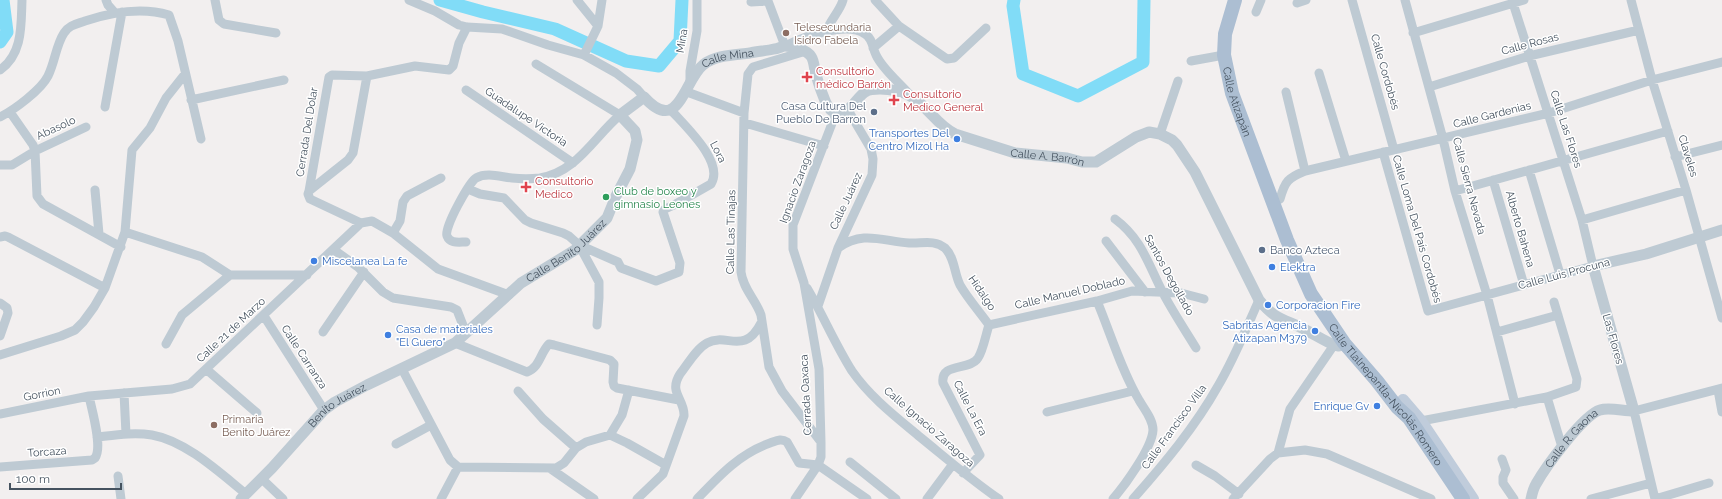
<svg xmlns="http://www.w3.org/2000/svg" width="1722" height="499" font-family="Raleway,sans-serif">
<rect width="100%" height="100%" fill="#f2efef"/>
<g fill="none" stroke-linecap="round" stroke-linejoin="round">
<!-- river -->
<path stroke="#81dcf7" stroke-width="13" d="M440 0 483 12 555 29 626 61 659 66 680 41 682 0
M1014 0 1013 6 1023 74 1078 96 1143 62 1144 0
M0 42 7 32 3 0"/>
<!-- minor -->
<path stroke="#becad3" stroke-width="9" d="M106 0 108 5 115 13
M215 0 219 20 224 24 276 33
M409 0 435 11 459 25 467 27 502 29 548 45 584 55 616 73 637 89 644 97
M577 0 598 26
M875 0 899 26 947 59 954 58 986 28
M1352 0 1394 150
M1405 0 1443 139 1455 191 1487 295 1515 404
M1631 0 1652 80 1686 190 1722 318
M768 1 785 46C803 37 847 21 865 34 873 39 872 47 876 55 883 70 899 82 910 95
M751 2 768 1
M1297 3 1306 0
M1256 12 1261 0
M826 32C830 20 840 11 843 0
M1413 33 1524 0
M873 48 899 26
M806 51 753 67 748 74 744 113 741 272C743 289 756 300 761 315L769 367 782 391 821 442
M584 55 598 26 602 0
M1191 61 1224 55
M0 70C23 54 21 25 22 0
M1319 73 1346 161
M690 84V71L697 31V0
M1429 87 1529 56 1639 30
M466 90 573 163
M687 92 744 113
M1286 92 1305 171
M191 100 284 80
M105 107 122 12
M10 112 33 145 35 151 37 196 43 204 121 247
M0 117C14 110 41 90 48 76 55 62 56 45 64 33 69 25 77 24 85 21 112 12 142 7 169 15L178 41 201 139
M745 123 824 146
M1160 134 1178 81
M1383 152 1428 311 1593 266 1582 220 1512 0
M1675 157 1722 145
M0 165H12L35 151 86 127
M1529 170 1560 274
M1493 180 1524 285
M468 189 480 194 504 198 525 220 531 223 563 233 569 236 579 245 599 282V298L597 325
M95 190 99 234
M309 191 329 77 332 75 367 76 415 66 449 70 453 66 459 43 467 27
M1455 191 1668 131
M1280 199C1285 181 1288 178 1305 171L1549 113 1652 80 1722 62
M1115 219C1142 239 1148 264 1163 293 1173 312 1185 330 1196 348
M1582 220 1686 190
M361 223 310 199 308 194 309 191 348 160 353 153 367 76
M125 232 202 257 230 275H307
M393 233 438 269 509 295
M0 237 5 236 8 237 105 288
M1106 241 1145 292
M466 242C459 242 450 244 447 236 443 229 470 181 476 178 487 172 501 177 512 178 521 179 531 179 540 178 577 172 594 137 620 115L536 64
M579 245 618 262 621 268 656 281 679 272 680 263 663 212 665 209 674 205 711 184C725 162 684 125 670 109
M838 248C863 230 882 241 909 243 921 244 934 239 945 248 955 258 954 273 960 285 968 299 980 312 989 325
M334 250 358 267 383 292 393 298 451 307 457 310 466 333
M807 288C823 315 835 344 852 371 870 397 896 417 920 437 946 458 971 480 999 499
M1097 301C1110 332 1122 372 1139 400 1144 409 1153 419 1153 430 1152 448 1125 485 1113 499
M0 303 7 308 8 313 0 336
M818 306 838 248 872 175 873 159 871 149 848 110
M264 316 324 410
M989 325 1097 301 1132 291 1181 293 1204 299
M323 332 364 272
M1497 332 1558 315
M455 343 527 372C540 367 540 353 549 344L554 345 610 360 614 364 613 382 614 386 617 388 679 400
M166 344 182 315 230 275
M0 355 61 336 75 330 83 322 94 307 105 288 125 232 132 150 150 128 166 98 185 74
M206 369 257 413
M402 369 450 460 458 467 556 468 564 463 576 448 586 442 610 435 627 443 666 465
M1718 390 1722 412
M518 391 543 419 576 448
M124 393 126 434
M1547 397 1562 447
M1047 412 1133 391
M0 414 89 396 172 389 190 384 361 223 372 221 393 233 400 221 403 202 407 196 441 178
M1421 421 1547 397 1576 387 1577 379 1554 302
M610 435 622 415 629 390
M97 437C115 435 134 432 152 435 186 441 220 473 246 494
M396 444 431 425
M1278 453 1290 409 1334 345
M1502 459 1506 470 1503 477V483L1514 499
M850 462 896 499
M1196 465 1215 476 1239 494
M0 467 92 460 95 458C103 447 92 411 89 396
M551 469 594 499
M963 473 980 455 943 383C940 362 970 371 978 358 983 351 986 334 989 325
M118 476 121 499
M262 479 283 499
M441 499 458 467
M637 499 663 474 684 416C685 399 668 393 680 374 688 364 696 349 707 343 727 332 744 356 761 323
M697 499C719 476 739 454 770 443 776 441 781 438 787 442L799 463 818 465 867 499
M795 499 818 465 821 457V442L819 369 804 283 793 249V225L836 113
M927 499 953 464
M1133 499C1164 464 1195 427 1218 386 1234 359 1246 329 1259 300
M1233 499 1270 459 1278 453 1305 450 1327 454 1431 499
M1591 499 1651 483
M1655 499 1634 411 1722 388
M1655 499 1709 483"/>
<!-- tertiary -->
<g stroke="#becad3" stroke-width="11">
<path id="s1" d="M241 499 272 468 324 410 335 402 367 385 455 343 521 283 575 250 607 218 616 196 630 169 637 140 635 131 620 115 644 97C679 136 684 80 703 65 715 55 735 55 750 53 758 51 766 51 774 49 778 49 782 46 785 46 790 46 796 48 800 49 817 55 812 64 817 78 819 85 821 91 824 98 826 104 828 109 834 112 848 118 856 98 865 92 869 89 875 89 880 89 889 89 904 91 912 97 928 107 937 125 955 134L1015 153 1067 158 1082 162H1096L1136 137 1149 132 1160 134 1172 140 1177 145 1195 172 1259 300C1274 318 1280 318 1300 327 1312 333 1323 340 1334 345L1339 346 1344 343"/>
<path id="s2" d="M1531 499C1532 494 1533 489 1536 484 1545 468 1583 415 1600 410 1609 407 1623 411 1634 411L1593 266 1646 254 1722 230"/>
</g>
<!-- secondary -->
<path stroke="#c0ccdb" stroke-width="12" d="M1403 400 1421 421 1473 499"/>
<!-- primary -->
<path stroke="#acbed2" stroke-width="14" id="s3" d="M1235 0 1225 34 1224 55 1232 93 1287 240 1311 294 1344 343 1377 381 1397 407 1409 418 1463 499"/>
</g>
<!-- markers -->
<g fill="#8d6e63" stroke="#fff" stroke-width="1.5">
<circle cx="786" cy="33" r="4"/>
<circle cx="214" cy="425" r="4"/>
</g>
<g fill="#e0444e" stroke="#fff" stroke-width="1.5">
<path d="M805 71h4v4h4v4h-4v4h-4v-4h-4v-4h4z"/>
<path d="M892 94h4v4h4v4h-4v4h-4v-4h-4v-4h4z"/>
<path d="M524 181h4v4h4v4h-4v4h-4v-4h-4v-4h4z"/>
</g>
<g fill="#5c6f8a" stroke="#fff" stroke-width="1.5">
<circle cx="874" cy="112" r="4"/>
<circle cx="1262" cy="250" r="4"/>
</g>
<g fill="#3f7fe0" stroke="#fff" stroke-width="1.5">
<circle cx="957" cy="139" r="4"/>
<circle cx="314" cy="261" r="4"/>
<circle cx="1272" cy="267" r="4"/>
<circle cx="1268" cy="305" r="4"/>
<circle cx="1315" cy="331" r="4"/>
<circle cx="388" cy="335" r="4"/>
<circle cx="1377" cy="406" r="4"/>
</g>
<circle fill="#2e9e5b" stroke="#fff" stroke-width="1.5" cx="606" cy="197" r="4"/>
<g text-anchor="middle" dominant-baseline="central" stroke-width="3" stroke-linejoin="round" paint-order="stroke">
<!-- education labels -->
<g font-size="11" fill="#785e54" stroke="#fff" text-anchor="start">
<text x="794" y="27">Telesecundaria<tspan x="794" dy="13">Isidro Fabela</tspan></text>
<text x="222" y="419">Primaria<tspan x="222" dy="13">Benito Juárez</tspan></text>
</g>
<!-- street labels -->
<g font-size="11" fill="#45525f" stroke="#fff">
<text transform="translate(682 41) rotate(-81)">Mina</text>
<text transform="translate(1530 44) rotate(-15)">Calle Rosas</text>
<text stroke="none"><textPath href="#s1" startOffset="725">Calle Mina</textPath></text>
<text transform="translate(1385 72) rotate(74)">Calle Cordobés</text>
<text stroke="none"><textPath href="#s3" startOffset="105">Calle Atizapán</textPath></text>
<text transform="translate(1492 115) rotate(-14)">Calle Gardenias</text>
<text transform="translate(526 117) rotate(34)">Guadalupe Victoria</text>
<text transform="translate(56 128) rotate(-25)">Abasolo</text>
<text transform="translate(1566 129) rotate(72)">Calle Las Flores</text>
<text transform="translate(307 132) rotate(-81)">Cerrada Del Dolar</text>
<text transform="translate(718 152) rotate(63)">Lora</text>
<text transform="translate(1688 156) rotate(73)">Claveles</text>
<text stroke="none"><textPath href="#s1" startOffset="1115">Calle A. Barrón</textPath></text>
<text transform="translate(798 182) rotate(-70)">Ignacio Zaragoza</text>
<text transform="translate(1469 186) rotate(75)">Calle Sierra Nevada</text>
<text transform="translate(846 201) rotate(-65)">Calle Juárez</text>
<text transform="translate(1417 229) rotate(74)">Calle Loma Del País Cordobés</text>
<text transform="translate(1520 229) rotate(74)">Alberto Bahena</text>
<text transform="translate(731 232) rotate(-89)">Calle Las Tinajas</text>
<text stroke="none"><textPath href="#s1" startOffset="414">Calle Benito Juárez</textPath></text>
<text transform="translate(1564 274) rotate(-15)">Calle Luis Procuna</text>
<text transform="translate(1169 275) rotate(61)">Santos Degollado</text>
<text transform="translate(982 293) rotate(56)">Hidalgo</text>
<text transform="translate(1070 293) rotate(-13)">Calle Manuel Doblado</text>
<text transform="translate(231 330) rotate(-43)">Calle 21 de Marzo</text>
<text transform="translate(1613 339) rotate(74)">Las Flores</text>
<text transform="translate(304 357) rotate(57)">Calle Carranza</text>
<text transform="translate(42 394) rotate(-11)">Gorrion</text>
<text stroke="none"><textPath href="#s3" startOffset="437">Calle Tlalnepantla-Nicolás Romero</textPath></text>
<text transform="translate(806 395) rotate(-93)">Cerrada Oaxaca</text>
<text stroke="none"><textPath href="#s1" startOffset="135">Benito Juárez</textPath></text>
<text transform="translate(970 408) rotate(63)">Calle La Era</text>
<text transform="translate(929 427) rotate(41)">Calle Ignacio Zaragoza</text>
<text transform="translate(1174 427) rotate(-54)">Calle Francisco Villa</text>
<text stroke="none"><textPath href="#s2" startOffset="74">Calle R. Gaona</textPath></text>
<text transform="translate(47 452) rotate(-4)">Torcaza</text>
</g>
<!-- health labels -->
<g font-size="11" fill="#be3a42" stroke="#fff" text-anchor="start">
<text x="816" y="71">Consultorio<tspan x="816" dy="13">médico Barrón</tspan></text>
<text x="903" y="94">Consultorio<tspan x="903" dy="13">Medico General</tspan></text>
<text x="535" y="181">Consultorio<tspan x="535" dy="13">Medico</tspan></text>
</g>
<!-- service labels -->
<g font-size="11" fill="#4e5e75" stroke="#fff" text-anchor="end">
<text x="866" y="106">Casa Cultura Del<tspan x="866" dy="13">Pueblo De Barron</tspan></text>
<text x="1270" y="250" text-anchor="start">Banco Azteca</text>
</g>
<!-- shop labels -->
<g font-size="11" fill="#366cbe" stroke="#fff" text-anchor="start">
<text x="949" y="133" text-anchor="end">Transportes Del<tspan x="949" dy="13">Centro Mizol Ha</tspan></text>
<text x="322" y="261">Miscelanea La fe</text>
<text x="1280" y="267">Elektra</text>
<text x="1276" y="305">Corporacion Fire</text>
<text x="1307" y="325" text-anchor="end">Sabritas Agencia<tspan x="1307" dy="13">Atizapan M379</tspan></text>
<text x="396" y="329">Casa de materiales<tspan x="396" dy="13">"El Guero"</tspan></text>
<text x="1369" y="406" text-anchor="end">Enrique Gv</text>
</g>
<!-- leisure labels -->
<g font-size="11" fill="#27864d" stroke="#fff" text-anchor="start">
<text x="614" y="191">Club de boxeo y<tspan x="614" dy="13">gimnasio Leones</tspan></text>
</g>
</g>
<!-- scale -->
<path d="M10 483v6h111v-6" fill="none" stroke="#45525f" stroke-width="2"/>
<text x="16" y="483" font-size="12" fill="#45525f" stroke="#ffffff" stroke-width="3" paint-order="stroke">100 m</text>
</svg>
